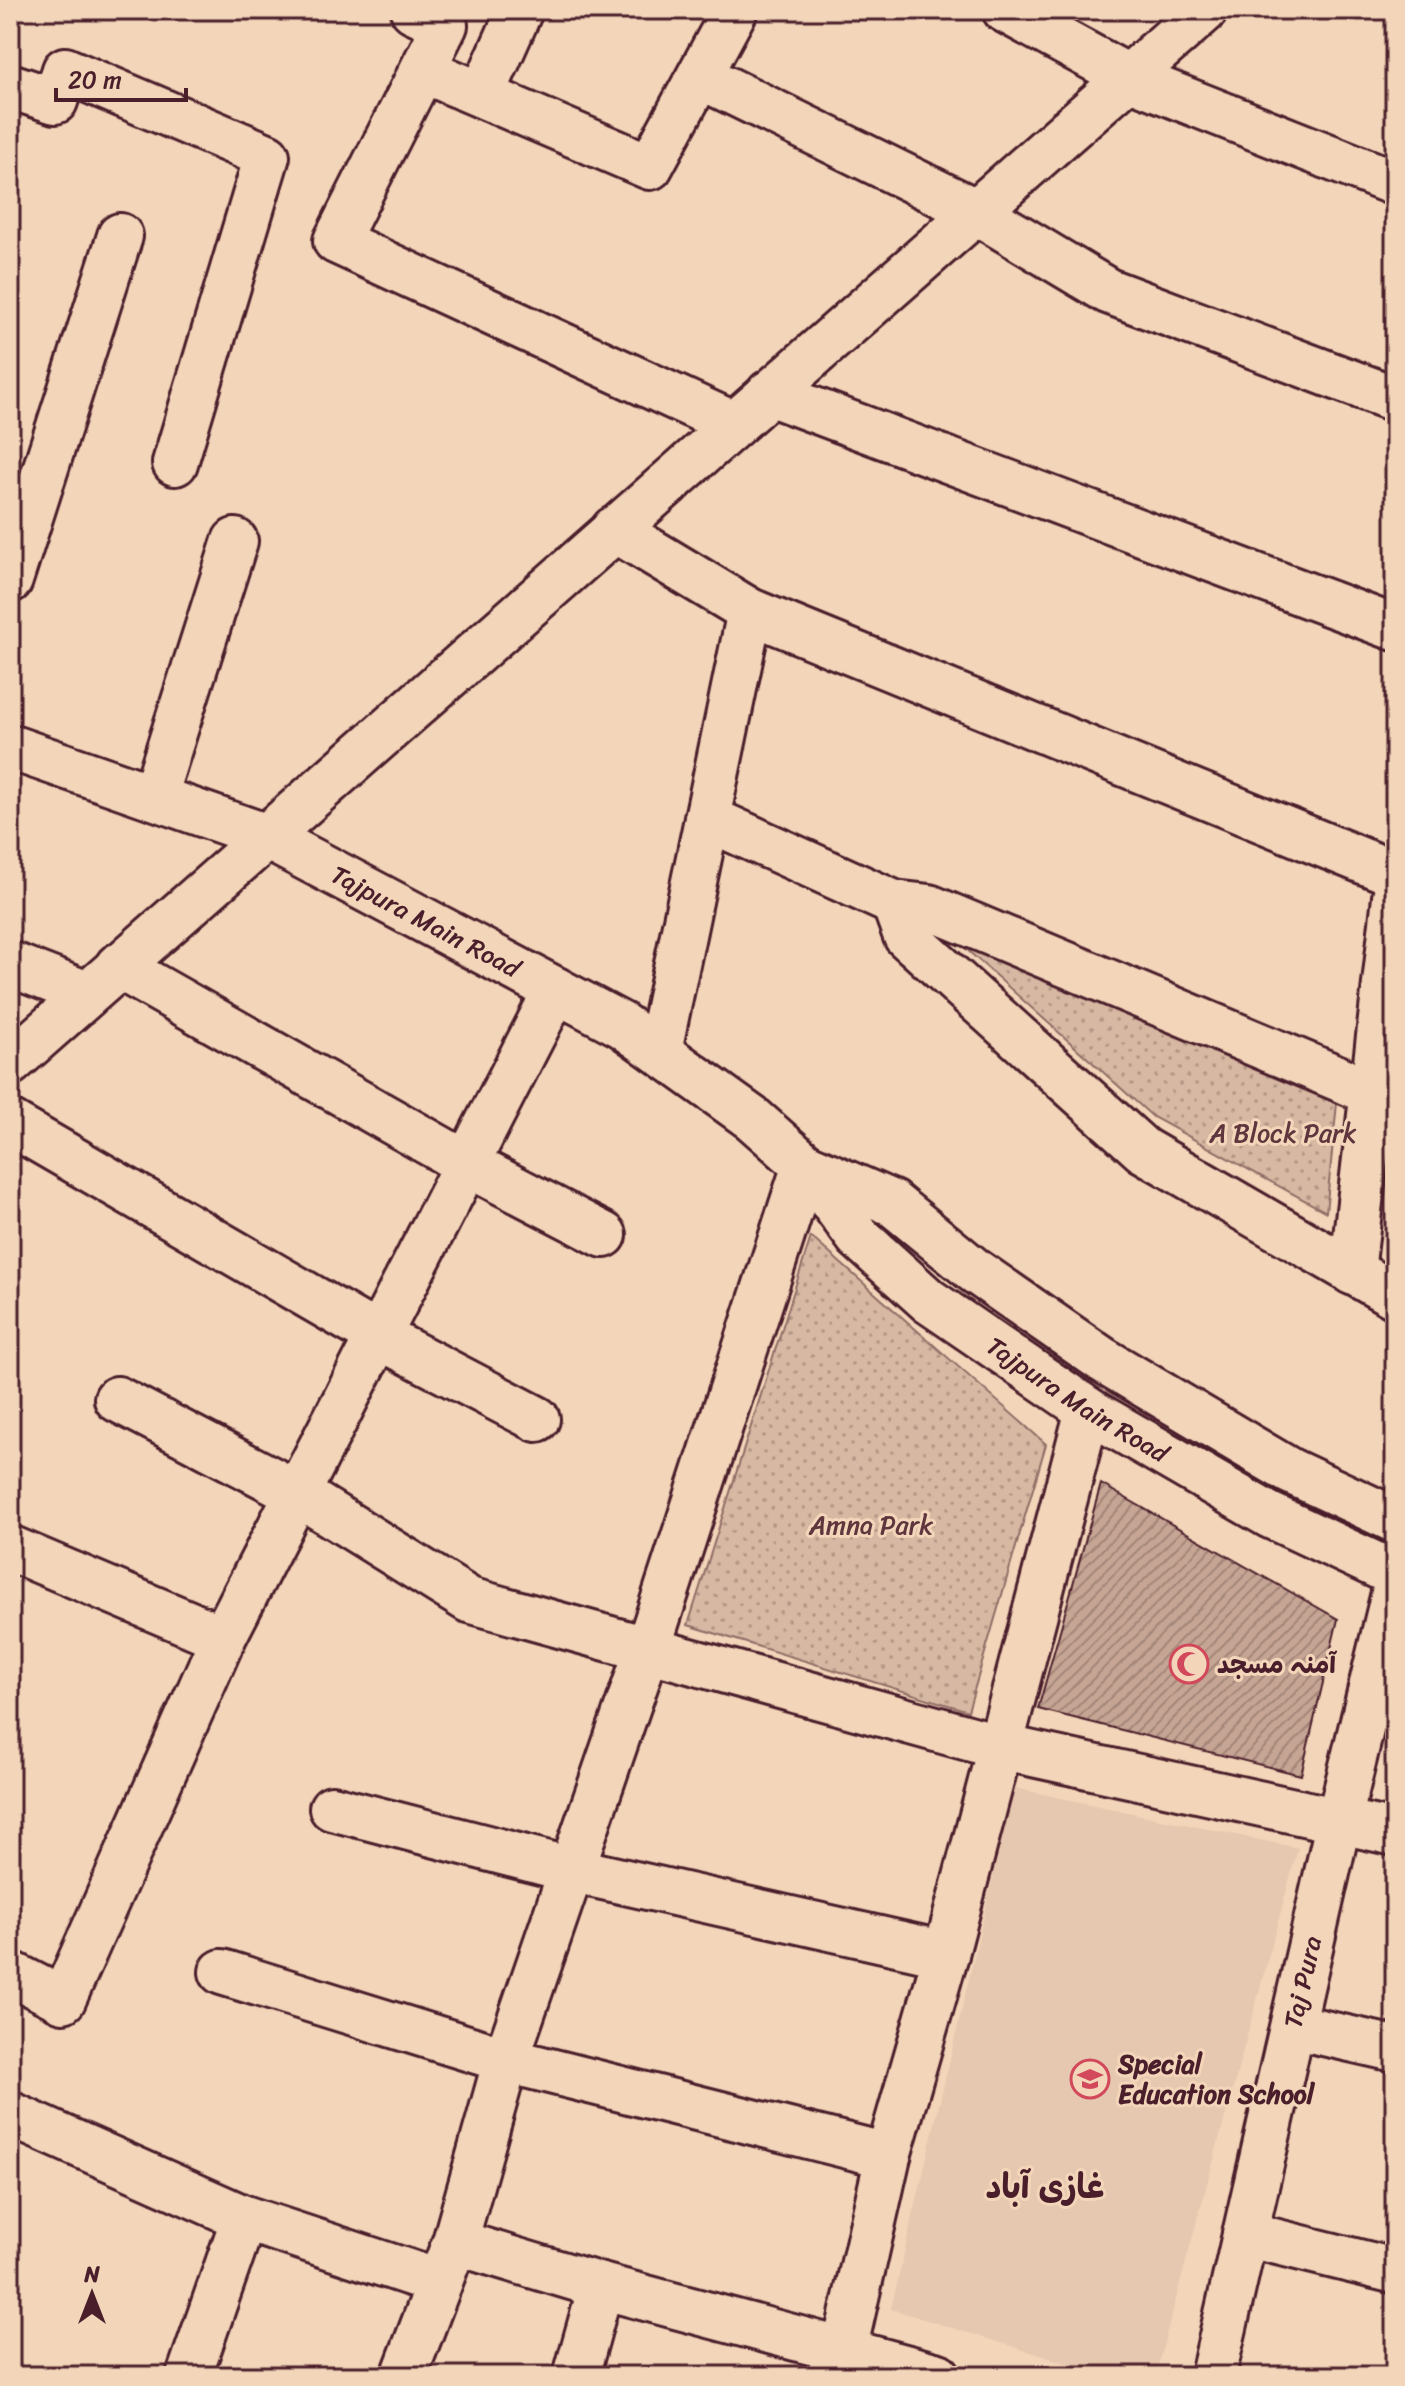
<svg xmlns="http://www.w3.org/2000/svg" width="1405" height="2386" font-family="Sriracha,'Playpen Sans Arabic',sans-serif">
<defs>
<pattern id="grass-dots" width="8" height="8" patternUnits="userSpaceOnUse" patternTransform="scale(2)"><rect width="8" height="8" fill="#d7b8a2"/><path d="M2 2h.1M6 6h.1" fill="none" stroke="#b09584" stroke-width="1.8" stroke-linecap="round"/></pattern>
<pattern id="building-hatch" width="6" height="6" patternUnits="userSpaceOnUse" patternTransform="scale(2)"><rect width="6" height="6" fill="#c6a594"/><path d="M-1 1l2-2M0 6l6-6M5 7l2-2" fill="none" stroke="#a38679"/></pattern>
</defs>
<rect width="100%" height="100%" fill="#f3d6ba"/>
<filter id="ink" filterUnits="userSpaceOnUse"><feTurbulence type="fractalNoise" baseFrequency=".0125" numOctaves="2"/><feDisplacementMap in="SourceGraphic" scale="16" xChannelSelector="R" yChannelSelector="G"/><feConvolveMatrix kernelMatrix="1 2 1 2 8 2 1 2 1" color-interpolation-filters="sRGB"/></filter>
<g filter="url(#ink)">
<!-- built -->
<path fill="#e6c7af" d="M1014 1788 1298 1848 1155 2376H1108L891 2309Z"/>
<!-- grass -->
<path fill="url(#grass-dots)" stroke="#906c66" stroke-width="2" d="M945 930 1337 1103 1326 1212 1153 1117Z
M811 1237 1046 1444 968 1711 688 1625Z"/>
<!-- building -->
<path fill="url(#building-hatch)" stroke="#4a1f2b" stroke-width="2" d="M1101 1484 1338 1619 1301 1775 1038 1709Z"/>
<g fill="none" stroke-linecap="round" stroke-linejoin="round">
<!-- minor casing -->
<g stroke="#4a1f2b" stroke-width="50">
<g id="minor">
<path d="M413 10 445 25 336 241 733 424"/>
<path d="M1005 10 1128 77 1395 183"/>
<path d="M423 70 650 167 735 10"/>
<path d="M700 76 975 211 1108 291 1395 399"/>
<path d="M10 86 55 101 65 70 267 156 175 463"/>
<path d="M482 95 520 10"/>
<path d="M769 393 1395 628"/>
<path d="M614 529 750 611 1395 874"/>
<path d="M10 580 120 236"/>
<path id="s1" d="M10 747 265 836 622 1025 753 1119 805 1165 858 1237 929 1301 1088 1410 1269 1515 1395 1574"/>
<path d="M154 796 235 541"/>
<path d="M707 818 894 903 929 907 1371 1092"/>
<path d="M894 903 906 936 1143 1150 1395 1296"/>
<path d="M10 964 87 994"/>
<path d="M118 966 467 1164 604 1235"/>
<path d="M659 1051 750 611"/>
<path d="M10 1063 1205 10"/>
<path d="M10 1123 378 1336 537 1419"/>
<path d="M807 1166 892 1203 975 1271 1103 1360 1290 1471 1395 1520"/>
<path d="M1352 1272 1395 897"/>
<path d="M117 1399 297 1493 469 1600 1001 1747 1395 1833"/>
<path d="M10 1548 223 1638 63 2000 10 1973"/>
<path d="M223 1638 556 990"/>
<path d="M332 1808 572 1870 946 1954"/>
<path d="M222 1972 506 2060 888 2156"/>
<path d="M1293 2026 1395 2049"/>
<path d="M10 2114 244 2218"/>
<path d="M1245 2234 1395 2271"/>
<path d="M455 2242 601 2286 938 2376"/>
<path d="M844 2351 888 2156 946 1954 1088 1410"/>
<path d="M189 2376 244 2218 438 2282"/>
<path d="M404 2376 455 2242 506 2060 648 1648 805 1165"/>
<path d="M576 2376 601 2286"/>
<path id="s2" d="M1213 2376 1339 1820 1395 1589"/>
</g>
</g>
<!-- minor -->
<use href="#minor" stroke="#f3d6ba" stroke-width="44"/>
</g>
</g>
<!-- icons -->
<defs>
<g id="mosque-ring" transform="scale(2)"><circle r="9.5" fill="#f3d6ba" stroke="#d1495b" stroke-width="1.5"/><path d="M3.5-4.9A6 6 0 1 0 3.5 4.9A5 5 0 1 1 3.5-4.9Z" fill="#d1495b"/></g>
<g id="school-ring" transform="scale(2)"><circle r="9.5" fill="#f3d6ba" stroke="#d1495b" stroke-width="1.5"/><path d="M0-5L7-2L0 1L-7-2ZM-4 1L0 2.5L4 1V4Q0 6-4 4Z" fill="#d1495b"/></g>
</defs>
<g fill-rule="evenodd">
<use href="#mosque-ring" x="1189" y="1664"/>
<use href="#school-ring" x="1090" y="2079"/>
</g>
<g text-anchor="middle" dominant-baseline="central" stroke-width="6" stroke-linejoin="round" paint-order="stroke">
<!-- street labels -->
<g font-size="26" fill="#4a1f2b" stroke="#f3d6ba">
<text stroke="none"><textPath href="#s1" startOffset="452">Tajpura Main Road</textPath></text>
<text stroke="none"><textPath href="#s1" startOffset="1268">Tajpura Main Road</textPath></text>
<text stroke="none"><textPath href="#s2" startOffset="404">Taj Pura</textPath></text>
</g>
<!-- park labels -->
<g font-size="26" fill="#5f363d" stroke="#f3d6ba">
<text x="1283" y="1133">A Block Park</text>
<text x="871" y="1525">Amna Park</text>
</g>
<!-- poi labels -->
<g font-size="26" font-weight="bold" fill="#4a1f2b" stroke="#f3d6ba" text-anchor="start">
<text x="1217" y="1664">آمنہ مسجد</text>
<text x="1118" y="2064">Special<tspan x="1118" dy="30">Education School</tspan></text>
</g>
<!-- district labels -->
<g font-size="34" font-weight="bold" fill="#4a1f2b" stroke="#f3d6ba">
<text x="1045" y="2187">غازى آباد</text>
</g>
</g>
<!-- margin -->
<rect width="1405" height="2386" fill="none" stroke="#f3d6ba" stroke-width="40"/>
<rect x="20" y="20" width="1365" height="2346" fill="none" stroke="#4a1f2b" stroke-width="3" filter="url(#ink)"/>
<!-- north arrow -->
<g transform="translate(92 2294)" stroke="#f3d6ba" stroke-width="6" paint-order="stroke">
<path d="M0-6L14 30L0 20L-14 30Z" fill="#4a1f2b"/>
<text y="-12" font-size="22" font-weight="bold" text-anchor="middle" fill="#4a1f2b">N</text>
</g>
<!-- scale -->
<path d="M56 88v12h130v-12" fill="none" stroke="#4a1f2b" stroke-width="4"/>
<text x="68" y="88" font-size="24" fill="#4a1f2b" stroke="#f3d6ba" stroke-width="6" paint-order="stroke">20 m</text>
</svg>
